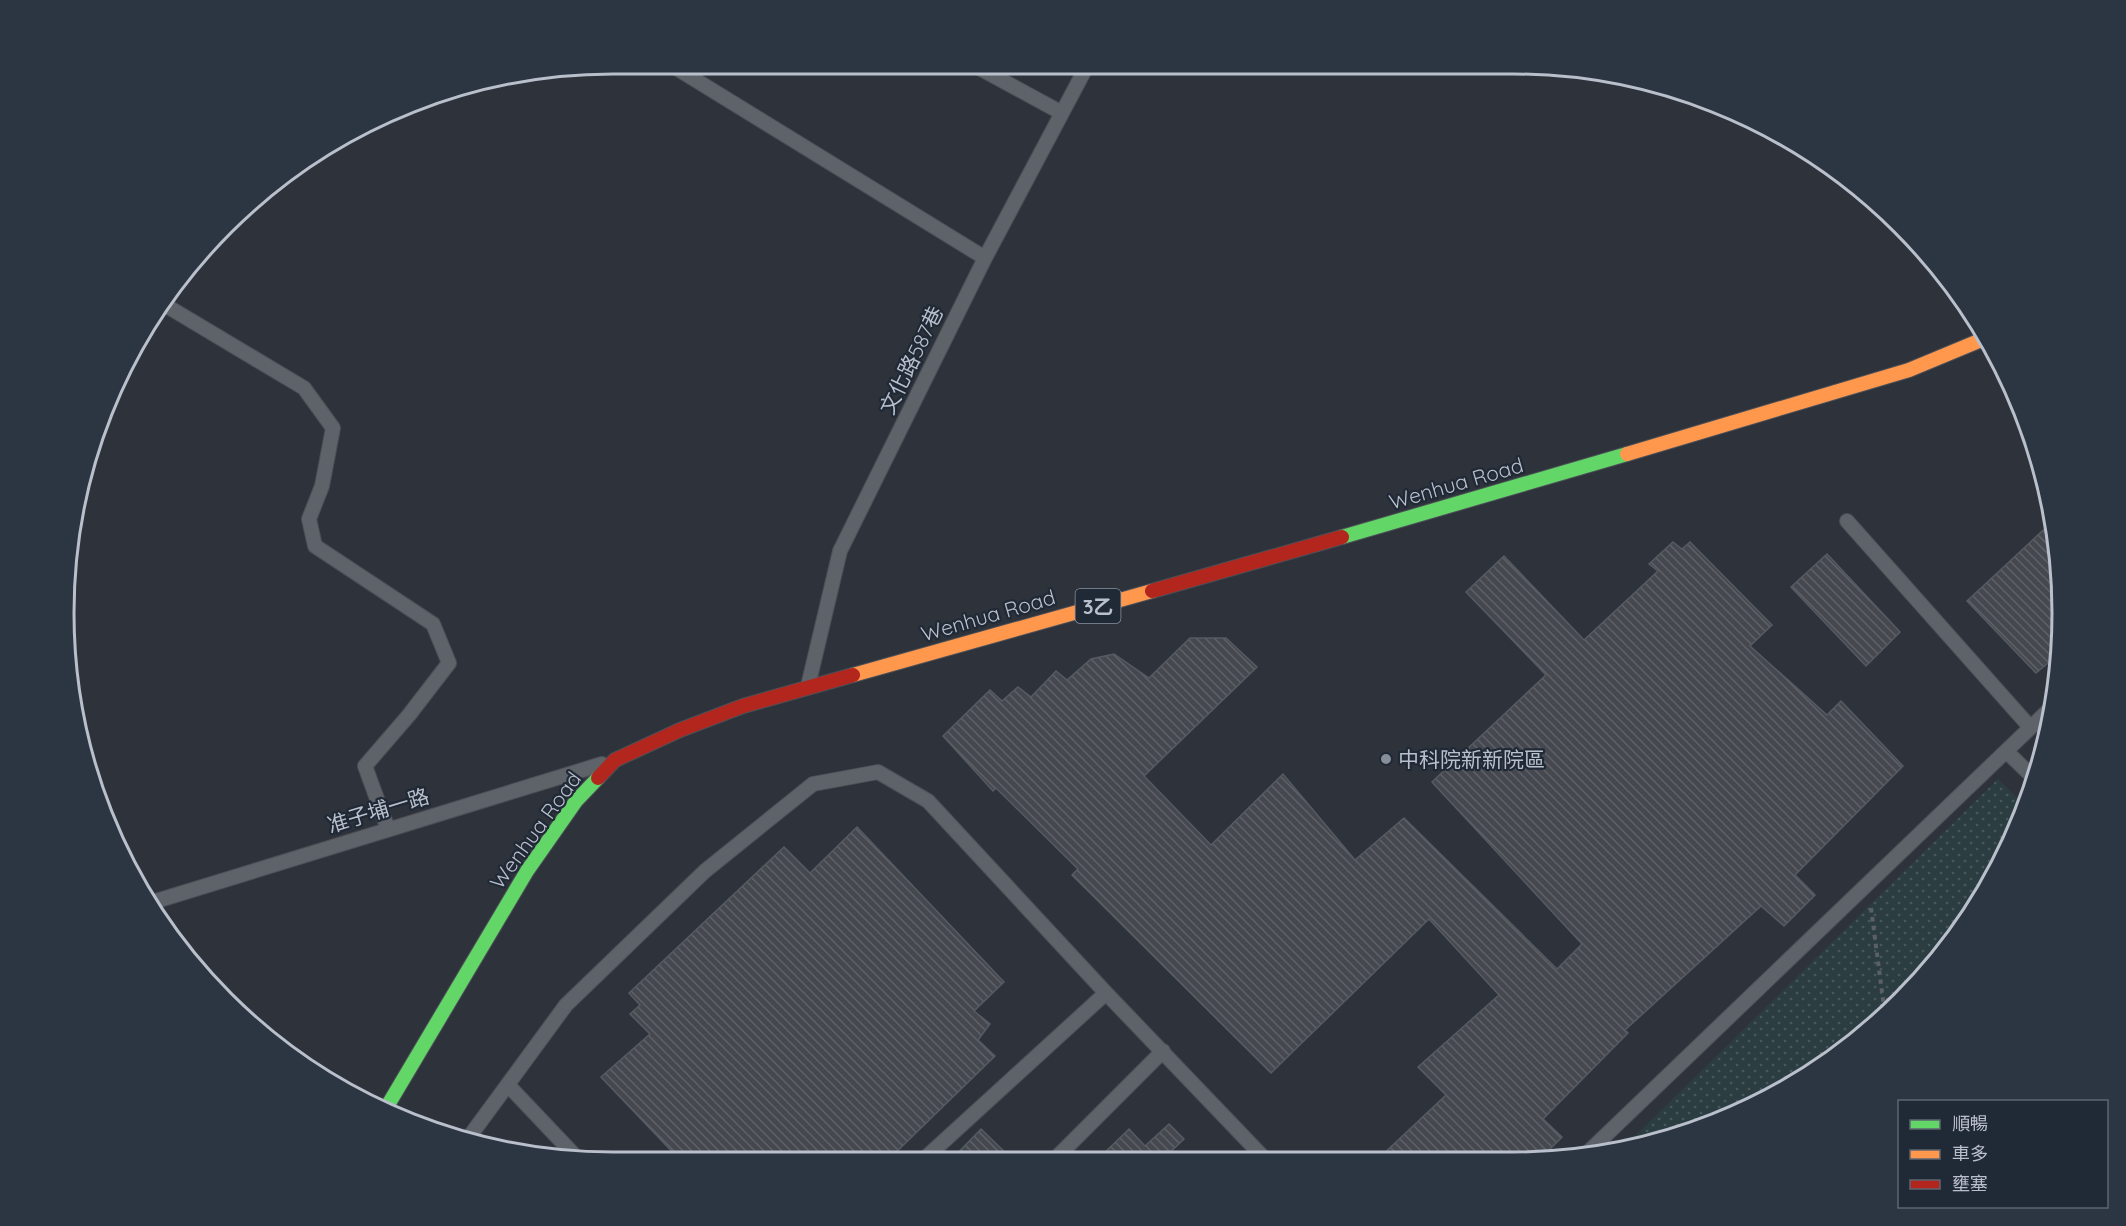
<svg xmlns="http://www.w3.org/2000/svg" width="2126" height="1226" font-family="Quicksand,'Noto Sans TC',sans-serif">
<defs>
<pattern id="grass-dots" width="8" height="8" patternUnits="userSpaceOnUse" patternTransform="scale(1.5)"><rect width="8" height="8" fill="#2b3d41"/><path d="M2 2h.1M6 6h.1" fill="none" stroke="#48575b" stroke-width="1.8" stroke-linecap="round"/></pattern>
<pattern id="building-back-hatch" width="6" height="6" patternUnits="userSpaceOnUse" patternTransform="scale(1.5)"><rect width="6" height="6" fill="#45494f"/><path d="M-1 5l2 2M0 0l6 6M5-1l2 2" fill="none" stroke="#5e6167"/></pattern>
</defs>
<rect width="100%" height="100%" fill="#2e333b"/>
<!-- grass -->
<path fill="url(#grass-dots)" d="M1998 779 2026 807 1989 888 1902 1002 1818 1071 1690 1134 1621 1150Z"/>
<!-- building -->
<path fill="url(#building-back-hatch)" stroke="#565b63" stroke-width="1.5" d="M2053 521 2062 577 2059 654 2036 673 1967 601Z
M1673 542 1682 549 1690 542 1772 625 1750 646 1827 715 1841 701 1903 766 1795 875 1815 895 1784 926 1761 906 1625 1030 1628 1033 1543 1119 1562 1137 1541 1158 1378 1159 1446 1095 1418 1067 1499 995 1429 919 1271 1073 1072 875 1078 869 996 788 993 791 943 736 990 690 1002 701 1018 687 1031 697 1056 671 1067 680 1091 659 1114 654 1149 678 1190 638H1226L1257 667 1144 776 1211 845 1283 774 1355 860 1404 818 1557 969 1582 944 1432 782 1546 675 1466 592 1504 556 1584 640 1658 571 1649 564Z
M1827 554 1900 632 1866 666 1791 587Z
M857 827 1004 982 974 1011 990 1024 978 1040 995 1056 887 1161H681L601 1077 650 1034 630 1014 640 1005 629 993 784 847 810 873Z
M1169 1124 1184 1139 1162 1160H1097L1129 1129 1145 1146Z
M981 1129 1013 1160 950 1161Z"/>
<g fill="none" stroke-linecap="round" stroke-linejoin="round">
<!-- lane casing -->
<g stroke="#4c4f56" stroke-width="16">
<path id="lane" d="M668 63 985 258
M970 63 1062 113
M160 302 304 388 333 428 322 486 309 519 315 546 433 624 449 663 409 715 365 766 388 829
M1847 521 2030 727
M808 686 840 551 985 258 1088 64
M2006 751 2036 780
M153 902 602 764
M508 1085 581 1162
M467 1140 566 1005 705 871 813 784 878 772 928 801 1106 993 1265 1159
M1582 1158 2053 706
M1054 1160 1163 1051
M922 1161 1106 993"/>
</g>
<!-- fast casing -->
<g stroke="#4c5058" stroke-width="16">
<path id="fast" d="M1342 537 1627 454
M385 1110 527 871 576 801 598 778"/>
</g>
<!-- slow casing -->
<g stroke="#4c5058" stroke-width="16">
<path id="slow" d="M1627 454 1909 370 1986 338
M853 675 1152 591"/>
</g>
<!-- jam casing -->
<g stroke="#4c5058" stroke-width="16">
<path id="jam" d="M1152 591 1342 537
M598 778 615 760 680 730 743 706 853 675"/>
</g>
<!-- path -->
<path stroke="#5b6066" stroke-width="4" stroke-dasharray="4.5 4.5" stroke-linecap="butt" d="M1871 908 1885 1015"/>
<!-- lane -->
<use href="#lane" stroke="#5e6269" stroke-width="14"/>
<!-- fast -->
<use href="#fast" stroke="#63d668" stroke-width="14"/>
<!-- slow -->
<use href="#slow" stroke="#ff974d" stroke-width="14"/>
<!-- jam -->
<use href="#jam" stroke="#b3261e" stroke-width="14"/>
</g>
<!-- markers -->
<circle fill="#888e99" stroke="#202936" stroke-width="2" cx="1386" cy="759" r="6"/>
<g text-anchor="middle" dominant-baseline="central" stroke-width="4.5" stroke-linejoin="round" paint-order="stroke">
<!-- shield labels -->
<rect fill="#202936" stroke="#8b929e" stroke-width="1.5" x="1075.5" y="589" width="45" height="34" rx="4.5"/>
<g font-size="20" font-weight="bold" fill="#b9bfcb">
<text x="1098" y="606">3乙</text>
</g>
<!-- street labels -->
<g font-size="21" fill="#b9bfcb" stroke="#202936">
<text transform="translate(911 360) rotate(-64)">文化路587巷</text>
<text transform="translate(1456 483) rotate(-16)">Wenhua Road</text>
<text transform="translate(988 615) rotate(-16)">Wenhua Road</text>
<text transform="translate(378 810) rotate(-17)">准子埔一路</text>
<text transform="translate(535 830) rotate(-54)">Wenhua Road</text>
</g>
<!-- poi labels -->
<g font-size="21" fill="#b9bfcb" stroke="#202936" text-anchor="start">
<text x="1398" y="759">中科院新新院區</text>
</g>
</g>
<!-- crop -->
<path d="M0 0H2126V1226H0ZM613 74H1513A539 539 0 0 1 2052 613V613A539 539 0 0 1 1513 1152H613A539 539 0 0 1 74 613V613A539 539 0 0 1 613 74Z" fill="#2c3542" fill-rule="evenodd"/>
<path fill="none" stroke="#b9bfcb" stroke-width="3" d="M613 74H1513A539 539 0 0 1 2052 613V613A539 539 0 0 1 1513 1152H613A539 539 0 0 1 74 613V613A539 539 0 0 1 613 74Z"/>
<!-- legend -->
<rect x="1898" y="1100" width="210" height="108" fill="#202936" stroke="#5d6572" stroke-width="1.5"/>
<rect x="1910" y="1120" width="30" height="9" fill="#63d668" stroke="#5d6572" stroke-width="1.5"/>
<text x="1952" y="1130" font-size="18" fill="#b9bfcb">順暢</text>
<rect x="1910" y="1150" width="30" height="9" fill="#ff974d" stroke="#5d6572" stroke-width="1.5"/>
<text x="1952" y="1160" font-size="18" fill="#b9bfcb">車多</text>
<rect x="1910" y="1180" width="30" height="9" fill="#b3261e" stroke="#5d6572" stroke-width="1.5"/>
<text x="1952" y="1190" font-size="18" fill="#b9bfcb">壅塞</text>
</svg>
